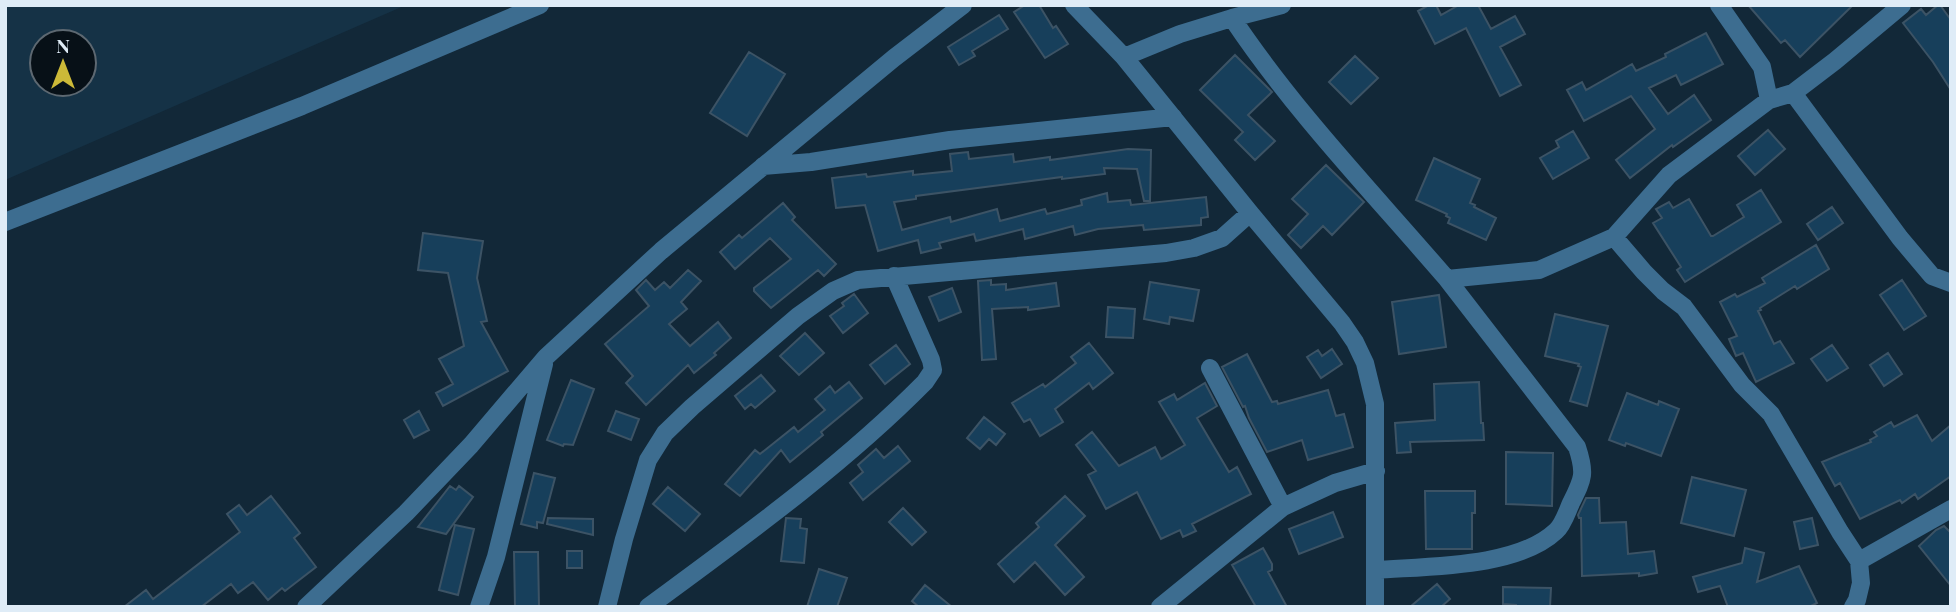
<svg xmlns="http://www.w3.org/2000/svg" width="1956" height="612" font-family="'Playfair Display',serif">
<rect width="100%" height="100%" fill="#122838"/>
<!-- built -->
<path fill="#153246" fill-rule="evenodd" d="M5 5H406L5 180ZM42 42H84V84H42Z"/>
<!-- building -->
<path fill="#173f5b" stroke="#3c5365" stroke-width="2" d="M1025 5H1039L1053 28 1056 26 1068 44 1045 58 1014 12Z
M1429 5H1436L1441 15 1459 5H1478L1491 29 1515 16 1525 34 1500 47 1521 85 1500 96 1466 28 1435 44 1418 11Z
M1748 5H1853L1800 57 1785 40 1781 43Z
M1938 5H1940L1951 20V90L1933 62 1903 23 1921 9 1926 15Z
M999 15 1008 29 972 51 975 56 959 65 948 47Z
M1706 33 1723 64 1681 85 1676 75 1649 88 1668 114 1694 95 1711 120 1673 147 1672 145 1630 178 1616 160 1655 129 1631 96 1584 121 1567 90 1582 82 1586 90 1632 64 1636 71 1666 57 1665 54Z
M749 52 785 74 747 136 710 113Z
M1235 55 1272 92 1248 115 1275 141 1255 160 1235 140 1243 132 1200 90Z
M1355 56 1378 78 1351 104 1329 82Z
M1768 130 1785 149 1755 175 1738 156Z
M1573 131 1589 158 1553 179 1540 158 1559 147 1556 141Z
M1128 149 1151 150 1150 201H1144L1137 169 1104 168 1105 174 1062 179V177L916 196V199L894 202 902 230 950 217 951 222 997 209 1000 221 1045 209 1047 214 1082 205 1081 200 1107 193 1108 202 1130 200 1131 205 1206 197 1208 217 1201 218V225L1144 230 1143 225 1098 229 1075 235 1073 226 1025 239 1023 229 976 241 974 234 939 243 941 248 921 253 918 240 878 251 865 205 836 208 832 178 866 174 867 177 913 171V175L952 171 950 154 968 152 969 159 1013 154 1014 162 1050 157V160Z
M1434 158 1480 179 1470 203 1475 205 1474 207 1496 218 1486 240 1448 223 1450 218 1446 216 1447 214 1416 200Z
M1326 165 1364 202 1332 235 1323 226 1301 248 1288 235 1308 214 1292 199Z
M1761 190 1781 222 1685 282 1677 270 1681 267 1653 223 1662 218 1656 209 1669 202 1673 208 1689 199 1711 236H1713L1744 217 1737 205Z
M783 203 795 217 792 220 836 264 824 276 818 270 771 308 754 291V288L791 259 770 238 735 269 720 252 739 235 742 238Z
M1832 207 1843 223 1818 240 1807 224Z
M423 233 483 241 477 278 487 321 481 322 508 371 443 406 436 393 453 384 439 359 464 346 448 273 418 270Z
M1816 245 1829 269 1797 289 1795 286 1760 308 1761 310 1758 311 1774 344 1780 341 1794 363 1756 382 1743 353 1736 356 1729 339 1737 336 1720 302 1735 294 1737 297 1765 283 1762 278Z
M688 270 701 281 681 302 687 309 669 324 690 346 718 322 731 338 714 353 716 355 694 373 688 365 646 405 626 383 633 376 605 344 649 306 636 290 646 280 655 290 664 282 670 288Z
M991 280V285L1006 284V290L1056 283 1059 306 1028 310V307L992 309 996 359 982 360 978 281Z
M1902 280 1926 316 1904 330 1880 295Z
M1150 282 1199 290 1193 321 1170 317 1169 324 1144 319Z
M952 288 961 312 939 321 929 297Z
M854 294 868 313 843 333 830 316 844 306 842 303Z
M1439 295 1446 347 1399 354 1392 302Z
M1108 307 1135 309 1133 338 1106 337Z
M1555 314 1608 326 1587 406 1570 401 1581 367 1578 366 1579 364 1545 356Z
M805 333 824 353 799 375 780 356Z
M1089 343 1113 373 1093 389 1089 383 1055 409 1063 422 1040 436 1030 419 1024 422 1012 403 1043 384 1045 387 1076 363 1071 357Z
M896 345 910 364 885 384 870 365Z
M1832 345 1848 368 1827 381 1811 359Z
M1332 349 1342 364 1321 378 1307 357 1318 350 1322 356Z
M1888 353 1902 374 1884 386 1870 365Z
M1247 354 1272 402 1277 401 1278 404 1328 390 1336 416 1344 414 1353 447 1308 460 1302 440 1267 452 1249 418 1245 406 1243 407 1222 367Z
M761 375 775 391 755 408 751 404 745 409 735 396Z
M571 380 594 389 573 445 564 444 563 446 547 440Z
M849 382 862 398 821 432 823 435 790 462 781 450 740 496 725 484 755 450 760 454 794 427 798 432 825 410 815 399 830 386 835 393Z
M1479 382 1481 423H1483L1484 440 1410 442 1411 452 1397 453 1395 423 1435 420 1434 384Z
M1205 383 1217 406 1197 418 1229 472 1237 467 1251 494 1192 524 1196 531 1183 537 1180 530 1161 539 1137 492 1106 509 1088 475 1096 471 1076 445 1092 432 1119 466 1155 447 1161 459 1185 445 1159 402 1174 394 1177 400Z
M1627 393 1658 405 1659 401 1679 409 1661 456 1626 443 1625 446 1609 440Z
M419 411 429 430 414 438 404 420Z
M616 411 639 419 631 440 608 431Z
M1917 415 1932 441 1951 425V476L1918 499 1915 494 1902 503 1900 500 1860 519 1840 483 1835 486 1822 462 1871 442 1870 440 1877 436 1874 432 1891 422 1894 427Z
M984 417 1005 434 996 445 989 439 980 449 967 438Z
M898 446 910 461 863 500 850 483 863 472 858 465 876 449 884 458Z
M1506 452 1553 453 1552 506 1506 504Z
M534 473 555 478 543 523 537 522V528L521 524Z
M1692 477 1746 490 1734 536 1681 523Z
M450 486 456 490 459 486 473 497 446 534 418 527Z
M668 487 700 514 685 531 653 504Z
M1425 491H1475V513H1472V549H1426Z
M271 496 300 533 294 538 316 567 285 591 282 588 268 600 253 582 238 593 231 584 201 607H124L146 590 153 599 240 532 227 514 239 505 247 515Z
M1065 496 1085 516 1055 545 1084 577 1065 595 1035 562 1014 582 998 564 1039 527 1036 523Z
M1586 498H1599L1600 523 1626 522 1628 554 1654 551 1657 573 1639 576V573L1582 576 1581 518H1579L1578 515Z
M903 508 926 532 912 545 889 522Z
M1333 512 1343 537 1299 554 1289 529Z
M548 518 593 519V535L547 524Z
M786 518 801 519 800 528 807 529 804 563 781 561Z
M1812 518 1818 545 1800 549 1794 522Z
M455 525 474 529 458 595 439 590Z
M1944 526 1951 533V586L1919 546 1936 530Z
M1263 548 1272 564V570L1268 572 1287 607H1256L1232 565Z
M1745 548 1764 553 1757 582 1799 566 1817 603 1809 607H1728L1720 586 1698 592 1693 577 1742 563Z
M567 551H582V568H567Z
M514 552H538L539 607H515Z
M819 569 847 578 837 607H807Z
M1437 584 1450 599 1441 607H1410Z
M925 585 952 607H919L912 601Z
M1503 587 1551 588 1550 607H1516V605L1503 604Z"/>
<g fill="none" stroke-linecap="round" stroke-linejoin="round">
<!-- minor -->
<path stroke="#3d6d90" stroke-width="18" d="M1074 5 1124 57 1250 213 1342 323 1355 342 1365 363 1375 404V607
M1719 5 1762 67 1769 100
M1232 18C1294 111 1374 194 1447 279L1539 270 1614 237 1669 175 1769 100 1793 93 1835 61 1902 5
M1124 57 1180 34 1232 18 1282 5
M1793 93 1900 238 1932 276 1951 283
M763 166 811 162 950 140 1173 117
M5 222 302 106 540 5
M1614 237 1644 272 1663 291 1684 307 1742 385 1771 414 1840 532 1859 561 1861 583 1857 600 1853 607
M1210 368 1283 507
M1859 561 1951 509
M1375 570C1428 566 1517 568 1556 531 1563 525 1567 512 1571 503 1583 479 1586 474 1577 447L1447 279
M306 607 406 513 471 445 546 357 661 251 894 58 963 5
M479 607 496 557 544 364
M607 607 624 539 648 460 665 433 692 407 798 316 833 291 858 280 1166 253 1194 248 1222 238 1250 213
M648 607C743 537 842 466 925 382L933 370 931 360 894 276
M1160 607 1283 507 1335 483 1376 471"/>
</g>
<!-- border -->
<rect width="1956" height="612" fill="none" stroke="#dfecf7" stroke-width="14"/>
<!-- north arrow -->
<g transform="translate(63 63)"><circle r="33" fill="#071017" stroke="#5d6871" stroke-width="2"/>
<path d="M0-5L12 26L0 18L-12 26Z" fill="#ccb938"/>
<text y="-10" font-size="19" font-weight="bold" text-anchor="middle" fill="#dfecf7">N</text>
</g>
</svg>
